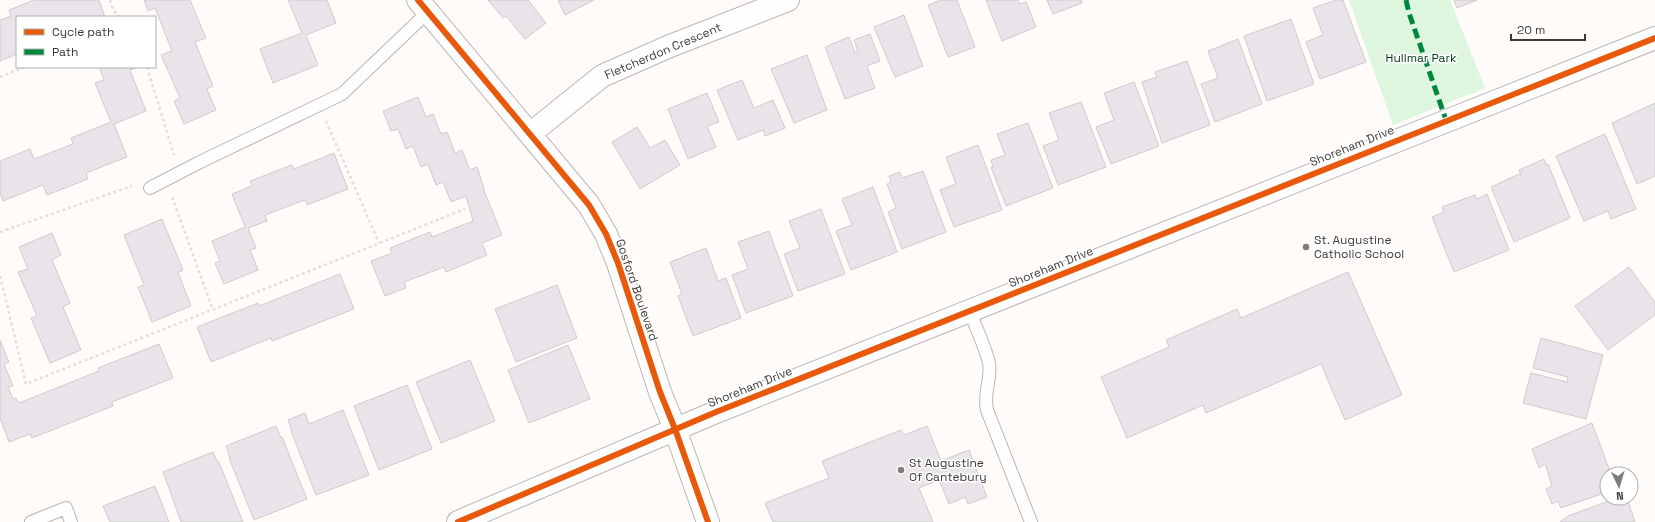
<svg xmlns="http://www.w3.org/2000/svg" width="1655" height="522" font-family="'Space Grotesk',sans-serif">
<rect width="100%" height="100%" fill="#fefbf9"/>
<!-- green -->
<path fill="#def6de" d="M1349 0H1450L1485 88 1393 125Z"/>
<!-- building -->
<path fill="#e8e4ea" stroke="#cecccd" d="M34 0H99L105 17H17V54L0 61V20L11 16 9 10Z
M144 0H190L206 38 195 42 213 86 207 89 216 110 184 124 174 101 180 98 161 55 172 51 155 8 148 11Z
M288 0H327L336 23 306 35 318 65 273 83 260 49 302 33Z
M488 0H528L546 23 525 39 506 16 503 18Z
M558 0H594L565 15Z
M941 0H957L975 47 948 57 928 5Z
M986 0H1018L1020 4 1026 2 1036 27 1002 41Z
M1047 0H1081L1082 3 1053 14Z
M1336 0H1343L1366 62 1320 79 1306 42 1323 35 1313 8Z
M1454 0H1477L1457 8Z
M904 15 923 66 895 77 874 27Z
M1291 19 1314 84 1267 101 1244 36Z
M870 34 880 61 867 66 875 88 845 99 825 47 849 37 855 53 858 52 854 40Z
M1238 39 1262 104 1215 122 1201 84 1218 78 1208 51Z
M807 55 827 110 794 123 771 69Z
M1187 61 1210 125 1162 143 1142 82 1157 77 1155 72Z
M99 67H139L130 70 146 111 114 124 127 157 86 173 88 179 47 195 43 185 3 201 0 193V161L30 149 34 159 73 144 71 138 111 122 95 83 104 80Z
M742 80 754 108 773 100 785 128 765 136 763 130 738 140 717 90Z
M1134 82 1159 146 1111 164 1096 127 1114 120 1104 93Z
M707 93 719 122 707 126 716 147 688 159 668 109Z
M418 97 426 117 433 114 441 134 447 132 455 153 462 150 470 170 477 167 484 188H483L502 235 482 243 487 255 446 272 444 267 404 282 406 288 385 296 371 261 392 253 390 248 430 232 432 237 473 221 466 196 451 202 443 182 436 185 428 164 421 167 413 146 406 149 398 129 391 131 383 111Z
M1081 102 1106 167 1058 185 1043 146 1059 140 1049 113Z
M1655 103V176L1637 184 1612 123Z
M1028 123 1053 188 1006 206 991 167H993L991 160 1005 155 997 134Z
M637 127 650 148 665 140 680 165 640 189 612 142Z
M1605 134 1636 209 1611 219 1608 211 1584 221 1556 156Z
M978 145 1002 210 954 227 940 190 956 184 946 157Z
M334 153 348 189 307 205 305 200 265 215 267 221 248 228 256 248 250 250 258 270 224 284 215 263 220 261 212 241 245 227 232 194 252 186 250 181 292 165 294 169Z
M1544 159 1546 165 1548 164 1570 218 1514 242 1491 187 1519 174 1521 175 1519 170Z
M923 171 946 232 902 249 888 212 896 208 887 184 891 182 889 176 900 172 902 178Z
M873 187 897 252 851 270 836 231 852 225 842 199Z
M1487 194 1509 250 1454 272 1432 217 1444 212 1442 207 1475 195 1477 199Z
M821 209 845 274 798 291 784 254 800 248 789 221Z
M162 219 183 270 178 272 191 306 152 322 138 287 144 285 124 235Z
M769 231 793 296 746 313 732 275 748 269 738 242Z
M52 233 61 255 52 260 70 303 63 307 81 350 50 363 31 318 37 316 18 272 28 269 19 247Z
M706 248 718 281 726 278 741 318 693 336 678 296 682 294 670 262Z
M1629 267 1655 302V315L1608 350 1575 306Z
M1348 272 1402 395 1345 420 1321 364 1206 413 1203 405 1127 438 1101 377 1169 347 1166 340 1237 309 1241 318Z
M340 274 354 309 272 341 271 338 211 362 197 327 258 303 259 306Z
M557 285 577 338 516 362 495 309Z
M1541 338 1603 355 1586 419 1523 403 1531 373 1567 382 1568 377 1533 368Z
M0 340 9 362 4 364 13 386 8 387 13 399 16 398 19 403 99 371 98 368 159 344 173 378 112 402 113 406 32 438 30 434 9 442 0 418Z
M568 345 590 399 529 423 508 370Z
M470 360 495 421 441 443 416 382Z
M407 385 432 449 379 470 354 406Z
M343 410 369 475 316 495 291 431H292L288 420 305 413 309 424Z
M1592 423 1611 474H1607V492L1561 508 1558 501 1552 504 1546 489 1552 486 1545 464 1539 468 1532 449Z
M276 426 281 438 282 437 307 499 254 520 229 458H230L226 446Z
M927 426 941 461 969 450 987 497 968 504 965 497 949 504 939 480 919 488 933 522H773L765 503 829 478 822 461 901 430 904 435Z
M213 452 218 463 219 462 243 522H181L163 472Z
M155 486 169 522H110L103 506Z
M1617 498H1627L1635 522H1560L1568 516Z"/>
<g fill="none" stroke-linecap="round" stroke-linejoin="round">
<!-- service casing -->
<g stroke="#bab6b5" stroke-width="14">
<path id="service" d="M150 188 200 162 342 94 428 12
M970 312C976 328 985 346 989 363 992 378 983 392 987 410L1031 522
M31 522 66 508 71 522"/>
</g>
<!-- minor casing -->
<g stroke="#bab6b5" stroke-width="24">
<path id="minor" d="M530 134 602 76 670 46 788 0"/>
</g>
<!-- tertiary casing -->
<g stroke="#bab6b5" stroke-width="24">
<path id="tertiary" d="M418 0 589 205 606 234 618 263 660 392 675 429 708 522
M458 522 716 412 1655 38"/>
</g>
<!-- path -->
<path stroke="#e0dfdf" stroke-width="2.5" stroke-dasharray="3 3" stroke-linecap="butt" d="M110 0 114 11 120 17
M147 67 174 155
M0 77 25 67
M326 121 379 243
M172 197 213 310
M0 232 132 186
M0 276 26 384 465 209"/>
<!-- service -->
<use href="#service" stroke="#fffefe" stroke-width="12"/>
<!-- minor -->
<use href="#minor" stroke="#fffefe" stroke-width="22"/>
<!-- tertiary -->
<use href="#tertiary" stroke="#fffefe" stroke-width="22"/>
<!-- quiet -->
<path stroke="#00873e" stroke-width="5" stroke-dasharray="10 5" stroke-linecap="butt" d="M1406 0 1409 13 1446 120"/>
<!-- cycleway casing -->
<g stroke="#fff" stroke-width="8">
<path id="cycleway" d="M418 0 589 205 606 234 618 263 660 392 675 429 708 522
M458 522 716 412 1655 38"/>
</g>
<!-- cycleway -->
<use href="#cycleway" stroke="#e8590c" stroke-width="6"/>
</g>
<!-- markers -->
<g fill="#817c7a" stroke="#fff" stroke-width="1.5">
<circle cx="1306" cy="247" r="4"/>
<circle cx="901" cy="470" r="4"/>
</g>
<g text-anchor="middle" dominant-baseline="central" stroke-width="3" stroke-linejoin="round" paint-order="stroke">
<!-- street labels -->
<g font-size="12" fill="#3d3836" stroke="#fff">
<text transform="translate(663 51) rotate(-23)">Fletcherdon Crescent</text>
<text transform="translate(1352 146) rotate(-22)">Shoreham Drive</text>
<text transform="translate(1051 267) rotate(-22)">Shoreham Drive</text>
<text transform="translate(637 290) rotate(71)">Gosford Boulevard</text>
<text transform="translate(750 387) rotate(-22)">Shoreham Drive</text>
</g>
<!-- park labels -->
<g font-size="12" fill="#023712" stroke="#fff">
<text x="1421" y="58">Hullmar Park</text>
</g>
<!-- poi labels -->
<g font-size="12" fill="#3d3836" stroke="#fff" text-anchor="start">
<text x="1314" y="240">St. Augustine<tspan x="1314" dy="14">Catholic School</tspan></text>
<text x="909" y="463">St Augustine<tspan x="909" dy="14">Of Cantebury</tspan></text>
</g>
</g>
<!-- legend -->
<rect x="16" y="16" width="140" height="52" fill="#ffffff" stroke="#b1afaf"/>
<rect x="24" y="29" width="20" height="6" fill="#e8590c" stroke="#b1afaf"/>
<text x="52" y="36" font-size="12" fill="#3d3836">Cycle path</text>
<rect x="24" y="49" width="20" height="6" fill="#00873e" stroke="#b1afaf"/>
<text x="52" y="56" font-size="12" fill="#3d3836">Path</text>
<!-- north arrow -->
<g transform="translate(1619 486) rotate(175)"><circle r="19" fill="#ffffff" stroke="#b1afaf"/>
<path d="M0-3L7 15L0 10L-7 15Z" fill="#817c7a"/>
<text y="-6" font-size="11" font-weight="bold" text-anchor="middle" fill="#3d3836">N</text>
</g>
<!-- scale -->
<path d="M1511 34v6h74v-6" fill="none" stroke="#3d3836" stroke-width="2"/>
<text x="1517" y="34" font-size="12" fill="#3d3836" stroke="#ffffff" stroke-width="3" paint-order="stroke">20 m</text>
</svg>
